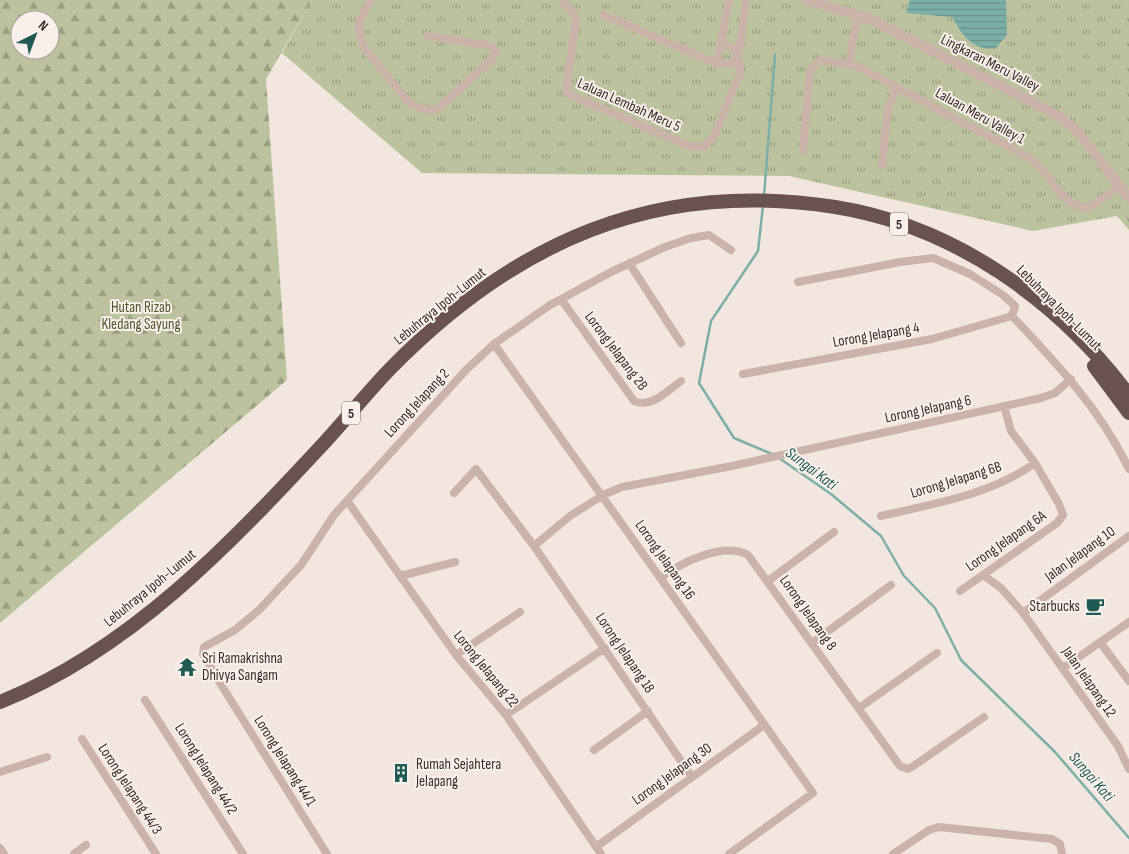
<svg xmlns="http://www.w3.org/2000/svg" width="1129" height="854" font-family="'Sofia Sans Condensed',sans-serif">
<defs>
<pattern id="grass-tufts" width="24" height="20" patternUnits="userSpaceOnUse" patternTransform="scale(1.25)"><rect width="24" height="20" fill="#bcc29e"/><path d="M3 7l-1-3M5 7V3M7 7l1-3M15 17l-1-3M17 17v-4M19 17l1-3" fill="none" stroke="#9a9e81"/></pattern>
<pattern id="forest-firs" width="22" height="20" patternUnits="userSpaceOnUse" patternTransform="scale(1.25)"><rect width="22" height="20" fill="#bcc29e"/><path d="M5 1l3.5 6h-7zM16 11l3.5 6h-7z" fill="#9a9e81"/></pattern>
<pattern id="water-rules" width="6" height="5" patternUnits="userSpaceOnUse" patternTransform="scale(1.25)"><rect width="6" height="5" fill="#7dafa9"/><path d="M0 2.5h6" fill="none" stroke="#678f8a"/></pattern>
</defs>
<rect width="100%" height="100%" fill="#f2e6de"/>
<!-- grass -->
<path fill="url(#grass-tufts)" d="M312 0H1129V230L1117 216 1033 231 789 176 422 173 282 53Z"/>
<!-- forest -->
<path fill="url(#forest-firs)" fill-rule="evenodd" d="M0 0H312L266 79 287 380 0 623ZM20 20H50V50H20Z"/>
<!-- water -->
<path fill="url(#water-rules)" d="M910 0H1006L1007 35 995 49C971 49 963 36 952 17L906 13Z"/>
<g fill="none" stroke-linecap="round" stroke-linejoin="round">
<!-- stream -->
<path stroke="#7dafa9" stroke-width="2.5" d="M764 196 775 55
M763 206 758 251 711 321 699 383 734 438 772 454
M779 458 831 494 881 536 904 576 935 608 961 660 1055 752 1129 838"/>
<!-- minor -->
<path stroke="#cbb3aa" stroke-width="8" d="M371 0 358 23 362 45 410 104 431 111 439 108 492 59 496 52 494 48 487 45 428 36
M562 0 574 14 576 20 566 89 568 94 689 146 704 147 713 138 740 74V65L736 57
M604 15 715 63H723
M718 55a9 9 0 1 1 18 0a9 9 0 1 1-18 0Z
M719 50 729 0
M736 55 740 47 746 0
M849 63 858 15
M803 151 810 70 821 60 857 66 1031 159C1053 174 1059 207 1089 208L1120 186
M882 165 888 108 897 86
M629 263 681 343
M798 282 900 262 933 258 970 274 1003 295 1015 306 1012 316
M561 299 634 401C651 409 667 391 681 381
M1012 316C1057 364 1100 409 1129 469
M494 344 813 793 729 854
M743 374 932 339 1012 316
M454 493 476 469 534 546
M348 502 456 655 506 715 601 854
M881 516C932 504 991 495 1035 463
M983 575 1001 588 1023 613 1118 746 1129 769
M400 576 455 562
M660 578C681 563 723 541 748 555L900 766 908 769 912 767 984 717
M768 581 834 532
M960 591 1057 523 1063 515 1059 504 1035 463 1011 431 1004 406
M1023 613 1129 536
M1100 642 1129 681
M812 643 891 585
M456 655 520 612
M1063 668 1129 622
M145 700 243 854
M859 708 937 653
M506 715 605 648
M82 739 156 854
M594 750 648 711
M0 772 47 757
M692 777 534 546 570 516 603 495 622 487 732 466 1041 398 1055 393 1071 379
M596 847 764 725
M0 848 4 854
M74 854 86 845
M327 854 220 683 203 654 204 647 235 630 259 610 301 565 334 515 467 369 494 344 550 305 613 271 665 247 691 238 709 235 731 250
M893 854 929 830 939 827 1052 839 1060 844 1062 854"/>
<!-- tertiary -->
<path stroke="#cbb3aa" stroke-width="10" d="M807 0 870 19 1061 117 1078 132 1129 198"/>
<!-- trunk -->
<path stroke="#6a524e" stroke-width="14" d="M1094 366 1129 413
M0 702C131 650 231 543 325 442 347 418 367 393 389 370 514 242 654 179 835 207 954 226 1058 300 1129 395"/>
</g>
<!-- icons -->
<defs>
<g id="cafe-bare" transform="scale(1.5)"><path d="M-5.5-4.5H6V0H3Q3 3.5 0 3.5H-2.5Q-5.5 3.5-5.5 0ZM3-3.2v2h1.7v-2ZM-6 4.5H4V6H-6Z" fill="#1f5a54" stroke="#faf0eb" stroke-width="2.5" paint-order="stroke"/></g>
<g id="temple-bare" transform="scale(1.5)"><path d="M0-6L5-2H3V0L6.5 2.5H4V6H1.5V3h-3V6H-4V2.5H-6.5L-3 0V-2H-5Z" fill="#1f5a54" stroke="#faf0eb" stroke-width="2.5" paint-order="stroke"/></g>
<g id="building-bare" transform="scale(1.5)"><path d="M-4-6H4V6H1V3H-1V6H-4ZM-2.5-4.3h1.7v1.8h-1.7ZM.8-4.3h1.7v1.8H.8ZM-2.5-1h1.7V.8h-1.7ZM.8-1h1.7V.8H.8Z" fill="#1f5a54" stroke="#faf0eb" stroke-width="2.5" paint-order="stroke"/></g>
</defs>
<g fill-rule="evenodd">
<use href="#cafe-bare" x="1095" y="606"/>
<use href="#temple-bare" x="187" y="667"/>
<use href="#building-bare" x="401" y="773"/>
</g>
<g text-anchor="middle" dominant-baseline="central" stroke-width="4" stroke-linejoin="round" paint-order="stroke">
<!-- shield labels -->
<g fill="#faf0eb" stroke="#726763" stroke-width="1">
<rect x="890" y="212.5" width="18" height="23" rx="4"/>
<rect x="342" y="401.5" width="18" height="23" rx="4"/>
</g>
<g font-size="14" font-weight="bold" fill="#382c29">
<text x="899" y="224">5</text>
<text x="351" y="413">5</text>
</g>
<!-- street labels -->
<g font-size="15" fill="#382c29" stroke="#faf0eb">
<text transform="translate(990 63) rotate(27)">Lingkaran Meru Valley</text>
<text transform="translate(629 105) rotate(24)">Laluan Lembah Meru 5</text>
<text transform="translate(980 116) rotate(29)">Laluan Meru Valley 1</text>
<text transform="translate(440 306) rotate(-39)">Lebuhraya Ipoh-Lumut</text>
<text transform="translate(1059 308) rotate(45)">Lebuhraya Ipoh-Lumut</text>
<text transform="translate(876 335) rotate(-10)">Lorong Jelapang 4</text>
<text transform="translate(616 351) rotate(53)">Lorong Jelapang 2B</text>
<text transform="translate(417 403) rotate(-47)">Lorong Jelapang 2</text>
<text transform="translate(928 409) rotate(-12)">Lorong Jelapang 6</text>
<text transform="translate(956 480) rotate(-17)">Lorong Jelapang 6B</text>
<text transform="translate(1006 541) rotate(-35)">Lorong Jelapang 6A</text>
<text transform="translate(1080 554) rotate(-36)">Jalan Jelapang 10</text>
<text transform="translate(665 560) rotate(55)">Lorong Jelapang 16</text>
<text transform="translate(150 588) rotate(-39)">Lebuhraya Ipoh-Lumut</text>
<text transform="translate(808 613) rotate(55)">Lorong Jelapang 8</text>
<text transform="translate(625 653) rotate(56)">Lorong Jelapang 18</text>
<text transform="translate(486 669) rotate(51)">Lorong Jelapang 22</text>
<text transform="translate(1089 682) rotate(55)">Jalan Jelapang 12</text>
<text transform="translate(285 761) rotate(58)">Lorong Jelapang 44/1</text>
<text transform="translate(206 769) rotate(58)">Lorong Jelapang 44/2</text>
<text transform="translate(672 774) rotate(-36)">Lorong Jelapang 30</text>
<text transform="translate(130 789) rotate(57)">Lorong Jelapang 44/3</text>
</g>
<!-- park labels -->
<g font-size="15" fill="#4e562d" stroke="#faf0eb">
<text x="141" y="307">Hutan Rizab<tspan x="141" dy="17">Kledang Sayung</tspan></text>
</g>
<!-- poi labels -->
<g font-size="15" fill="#382c29" stroke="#faf0eb" text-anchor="start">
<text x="1080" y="606" text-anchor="end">Starbucks</text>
<text x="202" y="658">Sri Ramakrishna<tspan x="202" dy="17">Dhivya Sangam</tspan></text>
<text x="416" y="764">Rumah Sejahtera<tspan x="416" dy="17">Jelapang</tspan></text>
</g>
<!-- water labels -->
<g font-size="16" font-style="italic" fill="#1f5a54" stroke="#faf0eb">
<text transform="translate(811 469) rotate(37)">Sungai Kati</text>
<text transform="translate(1091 777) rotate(49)">Sungai Kati</text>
</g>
</g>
<!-- north arrow -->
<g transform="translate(35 35) rotate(42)"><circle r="24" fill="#faf0eb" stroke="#aca29d"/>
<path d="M0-4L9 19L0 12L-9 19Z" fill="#1f5a54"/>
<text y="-8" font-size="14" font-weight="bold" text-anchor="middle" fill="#382c29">N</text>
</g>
</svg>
